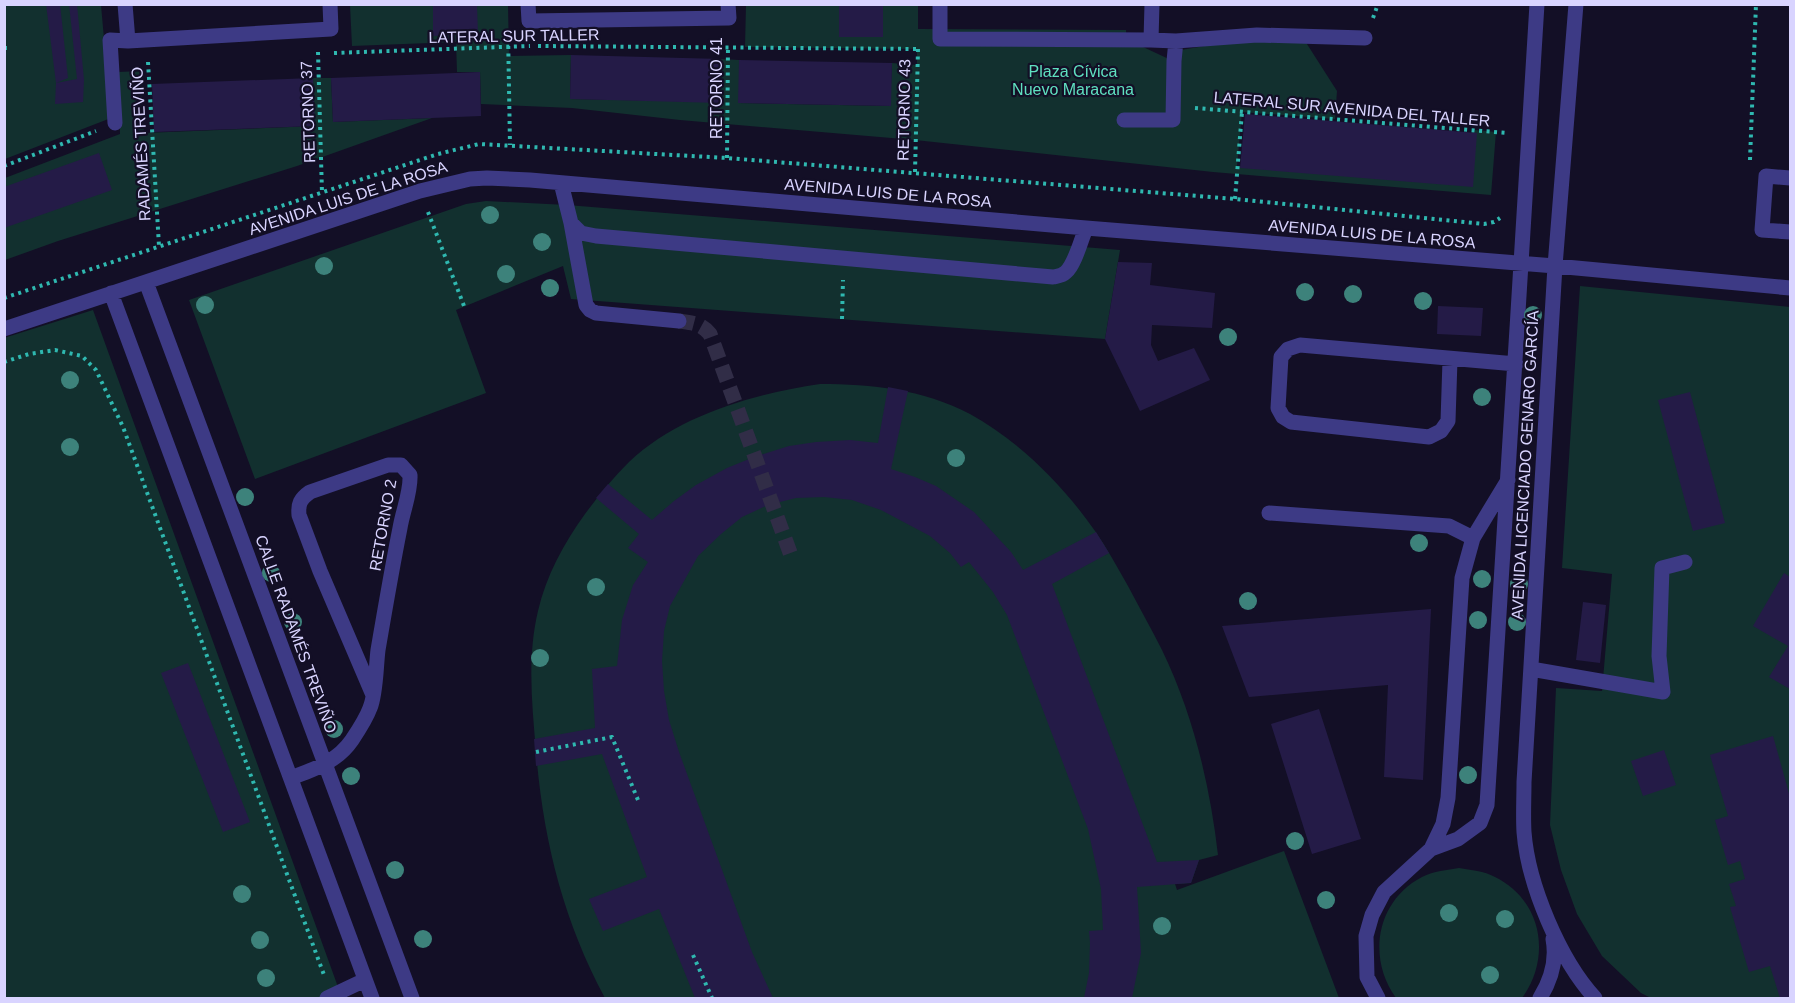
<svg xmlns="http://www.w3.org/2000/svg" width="1795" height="1003" font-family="Helvetica,sans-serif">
<rect width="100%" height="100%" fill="#130f26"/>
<!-- green -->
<path fill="#12302f" d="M5 5H101L111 118 5 159Z
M350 5H508L509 56 571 55 570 99 720 102 721 59 739 60V103L890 106 892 63 917 65V49L745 47 746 5H918V29L1126 30V39L1173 61 1175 51 1298 30 1337 91 1335 119 1242 112 1237 166 1470 184 1475 130 1496 132 1491 195 1213 172 915 140 680 120 572 108 481 104 480 72H457L456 42 352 46Z
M141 71 144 133 314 126 313 78H331L333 122 432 118 297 166 58 241 5 260V178L120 134 118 72Z
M486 201 567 205 1120 250 1105 339 571 299 563 266 456 310 486 393 255 479 189 300 466 204Z
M1580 286 1790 307V998H1651L1641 993 1602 956 1577 914 1561 870 1550 825 1556 688 1602 691 1612 574 1562 568Z
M93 310 342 998H5L4 338Z
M820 384C872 384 922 389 970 414 1019 441 1063 485 1095 531 1107 548 1117 567 1128 586 1139 607 1151 628 1162 650 1193 714 1210 785 1218 855L1199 860 1191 883 1175 884 1177 890 1284 851 1339 998H605C563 920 543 839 536 751 532 705 527 657 538 611 546 576 564 543 585 514 599 495 613 478 629 462 679 415 754 394 820 384Z
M1459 868C1471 870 1484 871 1495 877 1542 900 1552 957 1522 998H1396C1367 958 1376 901 1422 877 1434 871 1447 870 1459 868Z"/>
<!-- building -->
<path fill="#241b47" d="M46 4H60L68 78 56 83Z
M69 4H77L84 80 83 102 55 104 56 83 77 79Z
M839 4H883V37H839Z
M433 5H477L478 34 433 36Z
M571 55 721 59 720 103 570 99Z
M739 60 892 63 891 106 738 103Z
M480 72 481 116 333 122 331 78Z
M313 78 315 126 154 132 152 84Z
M1245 114 1477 133 1473 187 1240 168Z
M99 153 112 190 4 228V187Z
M1118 262 1152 263 1150 285 1215 293 1212 328 1152 325 1151 345 1158 361 1194 348 1210 380 1140 411 1105 339Z
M1438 306 1483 308 1481 336 1437 334Z
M888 387 908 391 891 469 915 477 936 486 974 512 1011 552 1023 570 1096 532 1109 553 1052 584 1157 862 1199 860 1191 883 1137 887 1141 953 1132 998H1084L1089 973 1090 943 1089 931 1103 930 1101 889 1088 829 1007 615 993 592 969 562 961 567 950 553 930 536 881 510 852 500 824 497 796 498 768 505 742 517 721 534 698 556 670 606 664 631 662 661 664 691 669 720 679 752 752 952 773 998H695L659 909 603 931 589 899 647 877 602 754 536 766 534 739 595 728 592 669 617 666 622 620 633 585 648 562 628 548 639 534 596 498 608 484 652 520 674 501 696 485 727 468 754 457 789 446 816 442 850 440 878 443Z
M1690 392 1725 523 1693 531 1658 400Z
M1784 573 1790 577V689L1769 677 1788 646 1753 626Z
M1583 602 1606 605 1600 663 1576 660Z
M1431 609 1423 780 1384 777 1388 685 1249 697 1222 626Z
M188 663 250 822 223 832 161 673Z
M1319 709 1361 839 1312 854 1271 724Z
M1773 736 1790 797V998H1780L1770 966 1749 972 1730 907 1736 906 1729 884 1745 879 1740 861 1728 865 1715 820 1728 816 1710 755Z
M1664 750 1676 785 1643 796 1631 761Z"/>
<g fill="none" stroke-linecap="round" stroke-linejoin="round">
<!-- minor-tunnel -->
<path stroke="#312d47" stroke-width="15" stroke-dasharray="15 8" stroke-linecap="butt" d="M679 321C692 323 701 323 710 334L792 558"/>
<!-- path -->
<path stroke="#2fb8b0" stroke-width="4" stroke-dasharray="3 4.5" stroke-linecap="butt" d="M1373 18 1378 4
M508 31 510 145
M538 46 918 49
M4 48H9
M318 52 322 193
M334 53 530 46
M148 62 159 246
M1195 108 1507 133
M727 158 728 46
M1750 160 1756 4
M4 166 96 131
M915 172 918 49 919 47
M1235 199 1242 112
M428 212 464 306
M4 298 438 154 479 144 727 158 1235 199 1484 224 1494 222 1500 218
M842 319 843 280
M4 362 29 354 55 350 82 356 96 370 123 427 324 975
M536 752 612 737 638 800
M693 955 712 998"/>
<!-- minor -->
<path stroke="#3d3a85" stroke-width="15" d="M125 4 128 41 331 29 330 4
M528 4 529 21 729 18 728 4
M940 4V39L1151 40
M1152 4 1151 40 1176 41 1257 35 1365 38
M1576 4 1555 266 1524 782C1524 798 1523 815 1524 832 1528 885 1560 960 1595 998
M1124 120H1173L1174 61 1176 41
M115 123 110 40 128 41
M1790 178 1766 176 1762 230 1790 232
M561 183 571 223 581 233 596 236 1053 277C1058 276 1062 276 1066 272 1075 264 1081 240 1086 228
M571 223 586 305 590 310 596 313 679 321
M146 282 412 998
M111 293 372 998
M4 329 420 191 470 179 487 178 530 180 1086 228 1555 266 1790 288
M1450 360 1448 421 1441 431 1429 437 1291 422 1283 417 1278 408 1281 357 1288 349 1300 345 1516 364
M1269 513 1449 526 1473 538
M1531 669 1663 692 1659 656 1662 568 1685 562
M291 778C314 769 337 762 352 740 358 731 366 719 370 708 376 694 376 666 378 650 385 609 392 568 400 528 403 510 411 492 410 475L401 465H388L310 492C300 499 298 504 299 515L320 571 373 695
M1431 849 1443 824 1448 798 1462 578 1473 538 1508 480
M327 998 365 980
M1378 998 1367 977 1366 936 1372 915 1384 892 1431 849 1458 839 1480 823 1487 805C1505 538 1520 271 1537 4
M1540 998C1551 980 1557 960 1553 939"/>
</g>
<!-- trees -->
<g fill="#3d827b">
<circle cx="490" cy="215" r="9"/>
<circle cx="542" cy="242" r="9"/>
<circle cx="324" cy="266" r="9"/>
<circle cx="506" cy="274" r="9"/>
<circle cx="550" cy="288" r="9"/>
<circle cx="1305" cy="292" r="9"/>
<circle cx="1353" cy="294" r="9"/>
<circle cx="1423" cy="301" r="9"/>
<circle cx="205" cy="305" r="9"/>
<circle cx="1533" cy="315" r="9"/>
<circle cx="1228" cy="337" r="9"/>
<circle cx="70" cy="380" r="9"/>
<circle cx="1482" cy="397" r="9"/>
<circle cx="70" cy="447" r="9"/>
<circle cx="956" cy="458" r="9"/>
<circle cx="245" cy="497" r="9"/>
<circle cx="1419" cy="543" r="9"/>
<circle cx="271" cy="573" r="9"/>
<circle cx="1482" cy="579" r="9"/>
<circle cx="1519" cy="584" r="9"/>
<circle cx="596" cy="587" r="9"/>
<circle cx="1248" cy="601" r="9"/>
<circle cx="1478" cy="620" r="9"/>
<circle cx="293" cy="622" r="9"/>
<circle cx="1517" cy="622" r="9"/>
<circle cx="540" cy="658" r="9"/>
<circle cx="334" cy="729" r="9"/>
<circle cx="1468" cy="775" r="9"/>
<circle cx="351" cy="776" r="9"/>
<circle cx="1295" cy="841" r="9"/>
<circle cx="395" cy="870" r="9"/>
<circle cx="242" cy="894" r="9"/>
<circle cx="1326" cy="900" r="9"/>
<circle cx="1449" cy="913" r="9"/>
<circle cx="1505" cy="919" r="9"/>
<circle cx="1162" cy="926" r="9"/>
<circle cx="423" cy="939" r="9"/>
<circle cx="260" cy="940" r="9"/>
<circle cx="1490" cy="975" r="9"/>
<circle cx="266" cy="978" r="9"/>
</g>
<g text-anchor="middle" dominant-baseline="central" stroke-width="4.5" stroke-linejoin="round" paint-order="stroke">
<!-- street labels -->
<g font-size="16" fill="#d9d4ff" stroke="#130f26">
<text transform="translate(514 36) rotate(-1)">LATERAL SUR TALLER</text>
<text transform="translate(716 88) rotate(-90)">RETORNO 41</text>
<text transform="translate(1352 109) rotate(5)">LATERAL SUR AVENIDA DEL TALLER</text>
<text transform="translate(904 110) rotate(-89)">RETORNO 43</text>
<text transform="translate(308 112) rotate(-92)">RETORNO 37</text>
<text transform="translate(141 144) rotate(-93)">RADAMÉS TREVIÑO</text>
<text transform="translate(888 193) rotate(5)">AVENIDA LUIS DE LA ROSA</text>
<text transform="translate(348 198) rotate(-18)">AVENIDA LUIS DE LA ROSA</text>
<text transform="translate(1372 234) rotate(5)">AVENIDA LUIS DE LA ROSA</text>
<text transform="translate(1525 465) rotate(-87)">AVENIDA LICENCIADO GENARO GARCÍA</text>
<text transform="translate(383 525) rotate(-80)">RETORNO 2</text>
<text transform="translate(296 634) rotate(70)">CALLE RADAMÉS TREVIÑO</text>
</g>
<!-- park labels -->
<g font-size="16" fill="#5fe0c0" stroke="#130f26">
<text x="1073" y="71">Plaza Cívica<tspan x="1073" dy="18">Nuevo Maracana</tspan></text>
</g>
</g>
<!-- border -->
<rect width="1795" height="1003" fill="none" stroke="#d9d4ff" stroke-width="12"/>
</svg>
